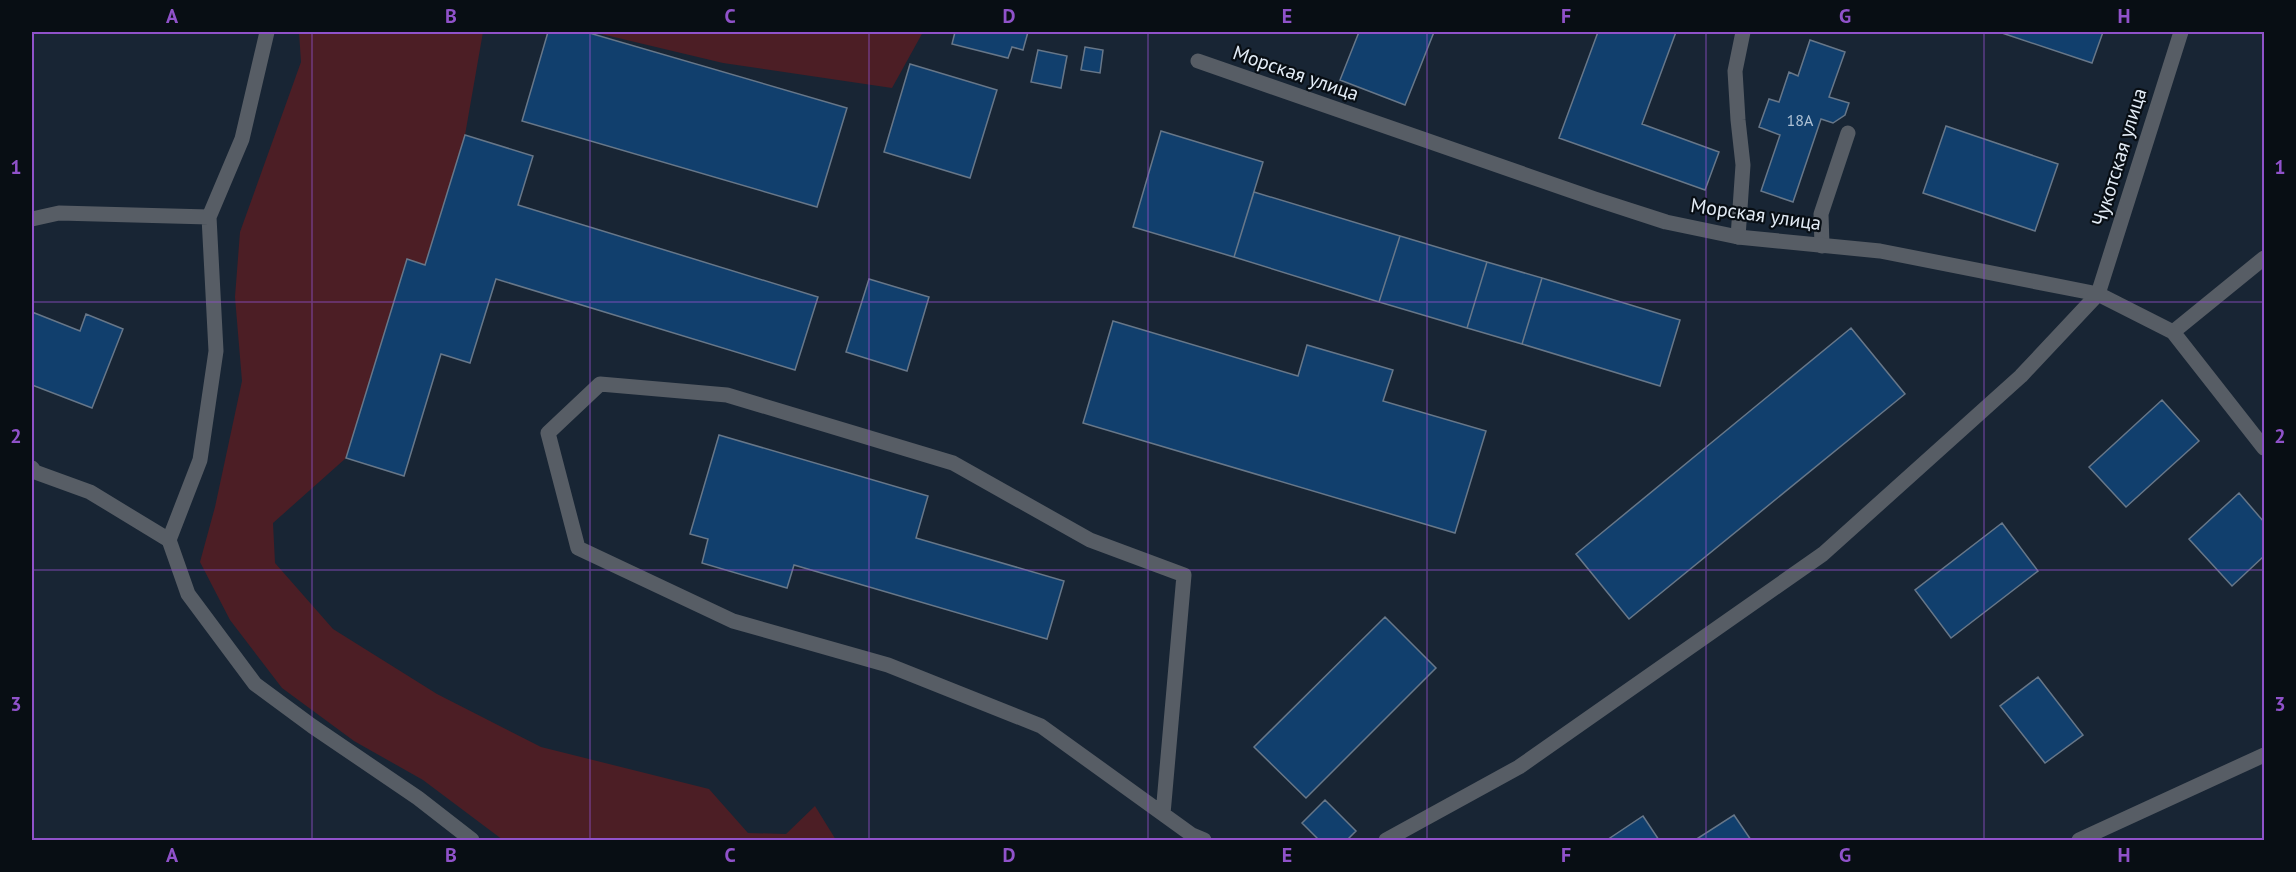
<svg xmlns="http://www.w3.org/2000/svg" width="2296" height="872" font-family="'PT Sans',sans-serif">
<rect width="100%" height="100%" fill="#182534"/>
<!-- green -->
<path fill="#4c1e25" d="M299 32H483L465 135 425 265 407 259 346 458 273 523 275 563 333 629 437 694 541 747 709 789 748 833 786 834 815 806 836 840H503L423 780 354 741 282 688 230 620 200 562 215 507 242 381 235 297 240 232 301 62Z
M593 32H592H923L892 88 723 63Z"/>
<!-- building -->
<path fill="#113f6d" stroke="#677789" stroke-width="1.5" d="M548 32H586L847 108 817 207 522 121Z
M955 32H1028L1023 50 1012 47 1008 58 952 44Z
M1359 32H1434L1405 105 1340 80Z
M1598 32H1676L1642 124 1719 152 1705 190 1559 138Z
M1999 32H2103L2092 63Z
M1810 40 1845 52 1829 97 1849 103 1845 115 1833 123 1821 119 1793 202 1761 191 1780 135 1759 127 1769 99 1779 102 1789 72 1798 76Z
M1085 47 1103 50 1100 73 1081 70Z
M1038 50 1067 56 1061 88 1031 82Z
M910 64 997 90 970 178 884 152Z
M1946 126 2058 164 2035 231 1923 193Z
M1161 131 1263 162 1234 257 1133 227Z
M465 135 533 156 518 205 818 297 795 370 496 279 470 363 441 354 404 476 346 458 407 259 425 265Z
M1254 192 1400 236 1379 302 1234 257Z
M1400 236 1487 262 1467 328 1379 302Z
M1487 262 1542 278 1522 344 1467 328Z
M1542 278 1680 320 1660 386 1522 344Z
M869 279 929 297 907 371 846 352Z
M32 312 80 331 86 314 123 329 92 408 32 385Z
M1113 321 1298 376 1307 345 1393 370 1383 401 1486 431 1455 533 1083 423Z
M1851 328 1905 394 1629 619 1576 554Z
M2162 400 2199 441 2126 507 2089 467Z
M719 435 928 496 916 538 1064 581 1047 639 794 565 787 588 702 563 708 539 690 534Z
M2239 493 2264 522V556L2232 586 2189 539Z
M2002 523 2038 571 1951 638 1915 590Z
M1385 617 1436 668 1306 798 1254 747Z
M2038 677 2083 735 2045 763 2000 706Z
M1325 800 1356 831 1347 840H1319L1302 823Z
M1734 815 1751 840H1695Z
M1643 816 1659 840H1607Z"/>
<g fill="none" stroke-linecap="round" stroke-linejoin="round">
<!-- lane -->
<path stroke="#575d65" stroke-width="15" d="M267 32 242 139 209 217 216 351 200 460 169 540 188 594 255 684 312 726 418 798 472 840
M32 219 59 213 209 217
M1738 237 1743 165 1738 120 1735 71 1743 32
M1822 246 1821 214 1848 133
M32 468 35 472 90 492 169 540
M1163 814 1184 575 1090 540 953 463 727 395 600 384 548 433 578 548 733 621 888 665 1041 726 1192 835 1204 840
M1386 840 1519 767 1823 554 2021 376 2098 294
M2079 840 2264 755"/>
<!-- street -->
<path stroke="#575d65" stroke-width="15" d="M1198 61 1595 199 1666 222 1738 237 1880 251 2098 294 2173 332 2264 448
M2098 294 2181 32
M2173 332 2264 258"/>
</g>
<!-- grid -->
<path fill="none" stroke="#9052ca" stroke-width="1.5" stroke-opacity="0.55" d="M312 32V840M590 32V840M869 32V840M1148 32V840M1427 32V840M1706 32V840M1984 32V840M32 302H2264M32 570H2264"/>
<g text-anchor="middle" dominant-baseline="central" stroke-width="4.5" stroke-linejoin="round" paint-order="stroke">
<!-- number labels -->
<g font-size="16" fill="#aec1d4">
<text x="1800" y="120">18А</text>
</g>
<!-- street labels -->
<g font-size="20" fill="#e3ecf6" stroke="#080e14">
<text transform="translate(1296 73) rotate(19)">Морская улица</text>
<text transform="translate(2119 157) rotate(-73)">Чукотская улица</text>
<text transform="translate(1756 214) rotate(8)">Морская улица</text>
</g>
</g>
<!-- border -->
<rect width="2296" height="872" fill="none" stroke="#080e14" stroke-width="66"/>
<rect x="33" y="33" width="2230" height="806" fill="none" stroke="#9052ca" stroke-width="2"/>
<g font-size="20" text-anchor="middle" font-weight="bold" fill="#9052ca">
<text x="172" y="23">A</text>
<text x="451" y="23">B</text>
<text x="730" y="23">C</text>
<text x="1009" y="23">D</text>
<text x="1287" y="23">E</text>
<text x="1566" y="23">F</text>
<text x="1845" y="23">G</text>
<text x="2124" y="23">H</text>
<text x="16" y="174">1</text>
<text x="2280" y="174">1</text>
<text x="16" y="443">2</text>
<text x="2280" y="443">2</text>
<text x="16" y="711">3</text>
<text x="2280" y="711">3</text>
<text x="172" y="862">A</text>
<text x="451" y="862">B</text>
<text x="730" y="862">C</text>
<text x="1009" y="862">D</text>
<text x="1287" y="862">E</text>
<text x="1566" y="862">F</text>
<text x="1845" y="862">G</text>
<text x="2124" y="862">H</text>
</g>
</svg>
